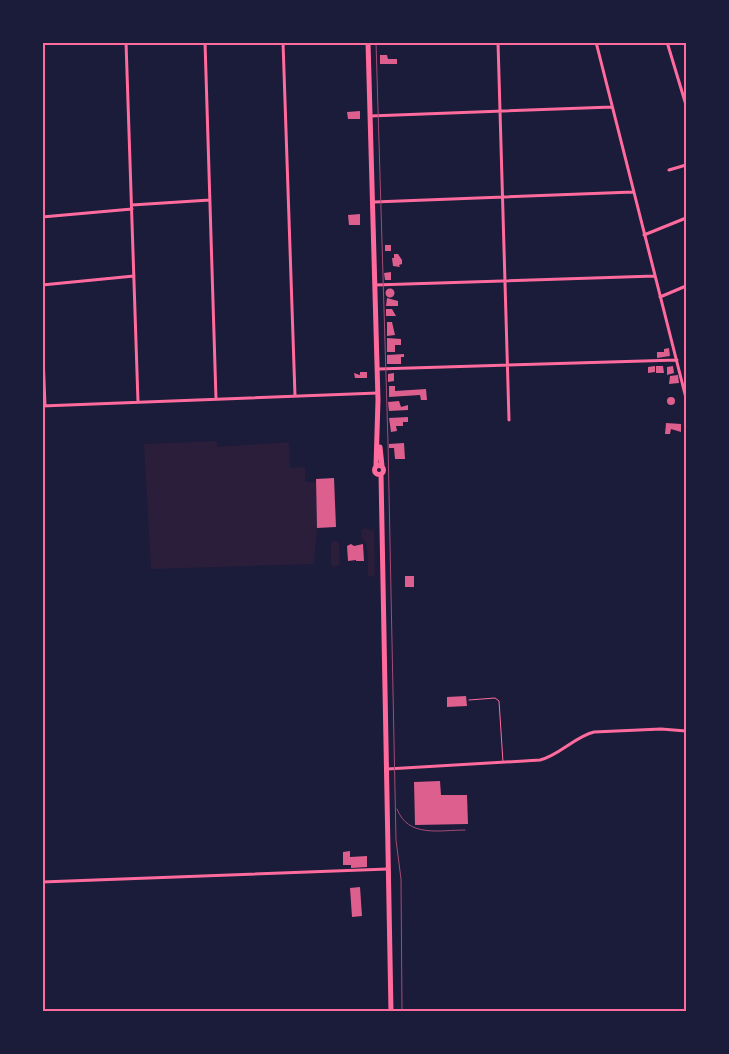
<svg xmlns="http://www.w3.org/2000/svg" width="729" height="1054" font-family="'IBM Plex Sans',sans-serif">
<rect width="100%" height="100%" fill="#1b1b3a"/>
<!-- green -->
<path fill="#2a1e3b" d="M217 441V447L289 442 290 468 305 467V482H316L317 528 314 564 151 569 144 444Z
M365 528 374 531 375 575 371 577 368 575 367 545 361 537 362 530Z
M334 540 339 543 340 564 334 568 331 564V543Z"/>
<!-- building -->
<path fill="#dd5f8e" d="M380 55H387L388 59H397V64H380Z
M360 111V119H348L347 112Z
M360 214V225H349L348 215Z
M385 245H391V251H385Z
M394 254H398L402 260V264L399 265 400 267 393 266 392 258H394Z
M391 272V280H385L384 273Z
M385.5 293a4.5 4.5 0 1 1 9 0a4.5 4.5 0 1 1-9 0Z
M387 298 398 301V306H386Z
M386 309H392L396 316H386Z
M387 322H392L395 335 387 336Z
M387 338 401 339V345H395V352H387Z
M669 348 670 356 657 358V352H664V349Z
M404 354V357H401V364H387V355Z
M655 366V372L648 373V367Z
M656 366H663L664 373H656Z
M673 366 674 373 667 375V367Z
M360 372H367V378H355L354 373 360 375Z
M394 373V381L388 382V374Z
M678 375 679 383 669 384 670 376Z
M389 386H395V391L426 389 427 400H421L420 395 389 397Z
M667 401a4 4 0 1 1 8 0a4 4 0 1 1-8 0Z
M399 401 401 407 408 405V410L389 411 388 402Z
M408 417V422H403V426H396L397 431 391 432 389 418Z
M666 423 681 424V432L671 429 670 434H665Z
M404 443 405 459H395L394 448H389V444Z
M334 478 336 527 317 528 316 479Z
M351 544 354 546 363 544 364 561H356V560L348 561 347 546Z
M405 576H414V587H405Z
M466 696 467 706 447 707V697Z
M440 781 441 795H467L468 824 415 825 414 782Z
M350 851V857L367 856V867L351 868V865H343V852Z
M360 887 362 916 352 917 350 888Z"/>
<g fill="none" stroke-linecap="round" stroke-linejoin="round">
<!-- service -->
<path stroke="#ff6b9d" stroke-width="1" d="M469 700 495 698 499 701 503 762"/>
<!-- minor -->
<path stroke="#ff6b9d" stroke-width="3" d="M126 42 138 402
M205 42 216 399
M283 42 295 396
M498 42 509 420
M596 42 686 398
M667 42 686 105
M370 116 612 107
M669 170 686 165
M374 202 633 192
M132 205 210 200
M42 217 132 209
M644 235 686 218
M42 285 134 276
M375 285 655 276
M660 297 686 286
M42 328 45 406
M378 369 677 360
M42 406 378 393
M387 769 540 760C560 755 574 737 594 732L661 729 686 731
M42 882 388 869"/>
<!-- primary -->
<path stroke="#ff6b9d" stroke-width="5" d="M368 42 378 400 376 466
M380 447 382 466
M374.5 470a4.5 4.5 0 1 1 9 0a4.5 4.5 0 1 1-9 0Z
M381 474 391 1012"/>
<!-- tram -->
<path stroke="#a44b75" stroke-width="1" d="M376 42 388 443 396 840 401 879 402 1012
M397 809C408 838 439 830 465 830"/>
</g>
<!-- border -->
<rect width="729" height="1054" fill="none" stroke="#1b1b3a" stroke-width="88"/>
<rect x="44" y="44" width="641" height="966" fill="none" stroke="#ff6b9d" stroke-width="2"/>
</svg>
